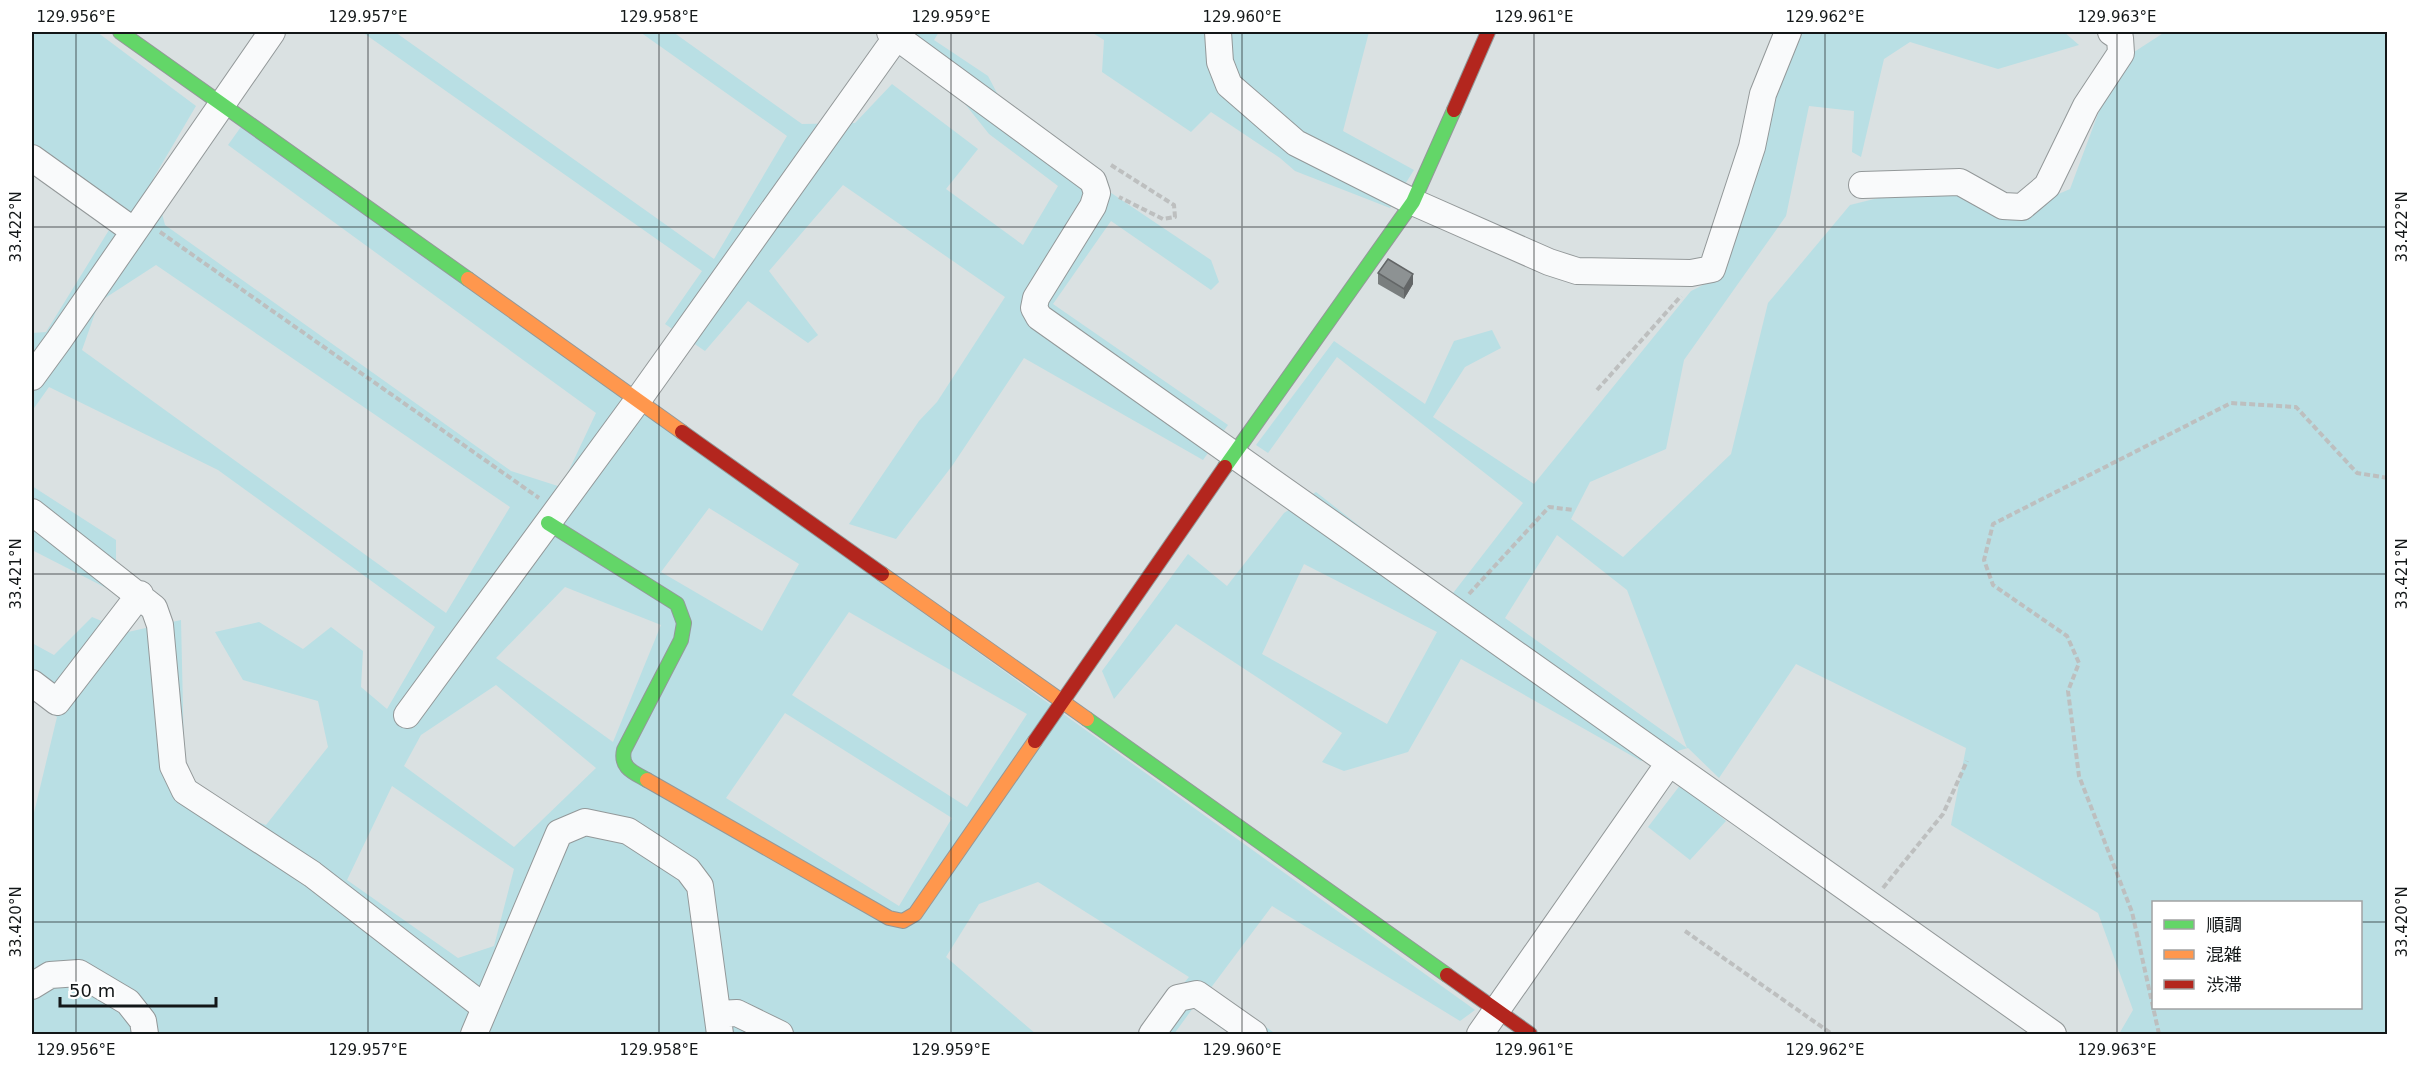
<svg xmlns="http://www.w3.org/2000/svg" width="2419" height="1066" font-family="'DejaVu Sans','Noto Sans JP',sans-serif">
<rect width="100%" height="100%" fill="#dae1e2"/>
<!-- green -->
<path fill="#b9dfe4" fill-rule="evenodd" d="M32 32H97L196 106 153 179 165 225 511 471 561 487 596 413 228 145 243 124 1475 1010 1460 1021 1272 906 1210 989 1276 1034H1230L1193 1008 1174 1034H1141L1189 977 1038 882 979 904 946 957 1036 1034H32V821L57 717 32 700V643L54 655 92 617 128 632 181 620 185 796 266 825 328 747 318 701 243 680 215 632 259 622 303 649 331 627 363 651 361 687 387 709 435 627 218 470 49 387 32 411V333L46 332 109 230 32 173ZM156 265 510 507 446 613 82 350 99 302ZM709 508 799 564 762 631 661 572ZM565 587 661 625 613 742 496 658ZM849 612 1027 714 967 807 792 695ZM496 685 596 768 514 847 404 766 421 735ZM785 713 952 818 899 906 726 798ZM392 786 514 869 494 946 458 958 347 880Z
M362 32H395L714 259 787 136 640 32H673L802 124 855 123 892 84 978 149 946 189 1023 245 1058 186 989 134 910 35 913 32H939L934 40 988 76 1016 129 1211 260 1219 282 1211 290 1111 221 1053 304 1228 425 1203 460 1024 358 952 466 896 539 849 524 919 421 937 402 1005 297 843 185 769 271 818 335 808 343 748 301 705 351 665 324 702 271Z
M1091 32H1369L1343 131 1414 170 1390 208 1295 171 1280 158 1211 112 1191 132 1102 72 1104 40Z
M1796 32H2064L2079 45 1998 69 1910 42 1884 59 1861 157 1852 152 1854 111 1809 106 1786 216 1684 360 1666 449 1590 482 1571 519 1623 557 1731 454 1768 303 1850 205 1946 181 2015 213 2070 189 2117 63 2165 32H2387V1034H2119L2133 1010 2098 913 1951 825 1966 748 1796 664 1719 778 1688 748 1641 761 1461 659 1408 752 1344 771 1322 762 1342 733 1176 624 1114 699 1102 671 1188 554 1227 586 1284 513 1316 492 1450 597 1523 503 1337 357 1268 453 1256 445 1334 341 1425 404 1454 341 1492 330 1501 348 1465 367 1433 417 1534 484 1691 291 1721 276ZM1557 535 1627 590 1687 748 1505 618ZM1304 564 1437 632 1387 724 1262 654ZM2154 902H2360V1008H2154Z
M32 486 116 540V593L32 550Z
M1681 784 1726 821 1690 860 1648 827Z"/>
<g fill="none" stroke-linecap="round" stroke-linejoin="round">
<!-- street casing -->
<g stroke="#939899" stroke-width="28">
<path id="street" d="M890 32 1093 181 1097 193 1093 206 1036 298 1034 308 1039 317 2053 1034
M1218 32 1220 62 1229 85 1296 143 1413 202 1549 262 1577 271 1691 273 1712 269 1752 147 1763 94 1788 32
M32 158 134 231
M1862 185 1960 182 2003 206 2022 207 2047 186 2086 106 2121 53 2120 38 2111 32
M32 377 59 340 272 32
M32 512 154 608 160 625 173 766 185 791 312 874 484 1007
M32 683 57 702 140 594
M407 715 638 400 900 32
M32 986 50 975 79 973 128 1002 143 1021 145 1034
M718 1014 737 1013 780 1034
M474 1034 559 833 585 822 628 831 688 870 700 886 720 1034
M1152 1034 1178 998 1197 994 1254 1034
M1480 1034 1669 763"/>
</g>
<!-- fast casing -->
<g stroke="#939899" stroke-width="16">
<path id="fast" d="M120 32 468 279
M1225 467 1413 202 1454 110
M548 523 677 604 684 623 681 640 624 750C620 768 633 772 647 780
M1087 719 1447 975"/>
</g>
<!-- slow casing -->
<g stroke="#939899" stroke-width="16">
<path id="slow" d="M468 279 682 432
M882 574 1087 719
M647 780 889 918 903 921 915 914 1035 741"/>
</g>
<!-- jam casing -->
<g stroke="#939899" stroke-width="16">
<path id="jam" d="M1454 110 1488 32
M682 432 882 574
M1035 741 1225 467
M1447 975 1530 1034"/>
</g>
<!-- path -->
<path stroke="#bdbfbf" stroke-width="4" stroke-dasharray="6 3" stroke-linecap="butt" d="M1111 165 1174 205 1175 217 1163 219 1119 197
M160 232 539 498
M1597 390 1681 296
M1469 594 1549 507 1573 510
M1883 888 1943 814 1967 761
M1685 931 1832 1034
M2159 1034 2132 912 2079 776 2068 691 2079 663 2067 636 1993 585 1984 560 1993 524 2231 403 2296 407 2357 473 2388 478"/>
<!-- street -->
<use href="#street" stroke="#f9fafb" stroke-width="26"/>
<!-- fast -->
<use href="#fast" stroke="#63d668" stroke-width="14"/>
<!-- slow -->
<use href="#slow" stroke="#ff974d" stroke-width="14"/>
<!-- jam -->
<use href="#jam" stroke="#b3261e" stroke-width="14"/>
</g>
<!-- wall -->
<path fill="#797e7e" d="M1378 273 1413 284 1404 299 1378 284Z"/>
<!-- shaded-wall -->
<path fill="#636667" d="M1413 274V284L1404 299V289Z"/>
<!-- building -->
<path fill="#8d9293" stroke="#636667" stroke-width="1.5" d="M1388 259 1413 274 1404 289 1378 273Z"/>
<!-- ticks -->
<path fill="none" stroke="#131718" stroke-width="1.5" stroke-opacity="0.45" d="M76 32V1034M368 32V1034M659 32V1034M951 32V1034M1242 32V1034M1534 32V1034M1825 32V1034M2117 32V1034M32 227H2388M32 574H2388M32 922H2154M2360 922H2388"/>
<!-- border -->
<rect width="2419" height="1066" fill="none" stroke="#ffffff" stroke-width="66"/>
<!-- legend -->
<rect x="2152" y="901" width="210" height="108" fill="#ffffff" stroke="#a1a2a3" stroke-width="1.5"/>
<rect x="2164" y="920" width="30" height="9" fill="#63d668" stroke="#a1a2a3" stroke-width="1.5"/>
<text x="2206" y="931" font-size="18" fill="#131718">順調</text>
<rect x="2164" y="950" width="30" height="9" fill="#ff974d" stroke="#a1a2a3" stroke-width="1.5"/>
<text x="2206" y="961" font-size="18" fill="#131718">混雑</text>
<rect x="2164" y="980" width="30" height="9" fill="#b3261e" stroke="#a1a2a3" stroke-width="1.5"/>
<text x="2206" y="991" font-size="18" fill="#131718">渋滞</text>
<!-- scale -->
<path d="M60 997v9h156v-9" fill="none" stroke="#131718" stroke-width="3"/>
<text x="69" y="997" font-size="18" fill="#131718" stroke="#ffffff" stroke-width="4.5" paint-order="stroke">50 m</text>
<rect x="33" y="33" width="2353" height="1000" fill="none" stroke="#131718" stroke-width="2"/>
<g font-size="15" text-anchor="middle" fill="#131718">
<text x="76" y="22">129.956°E</text>
<text x="368" y="22">129.957°E</text>
<text x="659" y="22">129.958°E</text>
<text x="951" y="22">129.959°E</text>
<text x="1242" y="22">129.960°E</text>
<text x="1534" y="22">129.961°E</text>
<text x="1825" y="22">129.962°E</text>
<text x="2117" y="22">129.963°E</text>
<text transform="translate(16 227) rotate(-90)" y="5">33.422°N</text>
<text transform="translate(2402 227) rotate(-90)" y="5">33.422°N</text>
<text transform="translate(16 574) rotate(-90)" y="5">33.421°N</text>
<text transform="translate(2402 574) rotate(-90)" y="5">33.421°N</text>
<text transform="translate(16 922) rotate(-90)" y="5">33.420°N</text>
<text transform="translate(2402 922) rotate(-90)" y="5">33.420°N</text>
<text x="76" y="1055">129.956°E</text>
<text x="368" y="1055">129.957°E</text>
<text x="659" y="1055">129.958°E</text>
<text x="951" y="1055">129.959°E</text>
<text x="1242" y="1055">129.960°E</text>
<text x="1534" y="1055">129.961°E</text>
<text x="1825" y="1055">129.962°E</text>
<text x="2117" y="1055">129.963°E</text>
</g>
</svg>
